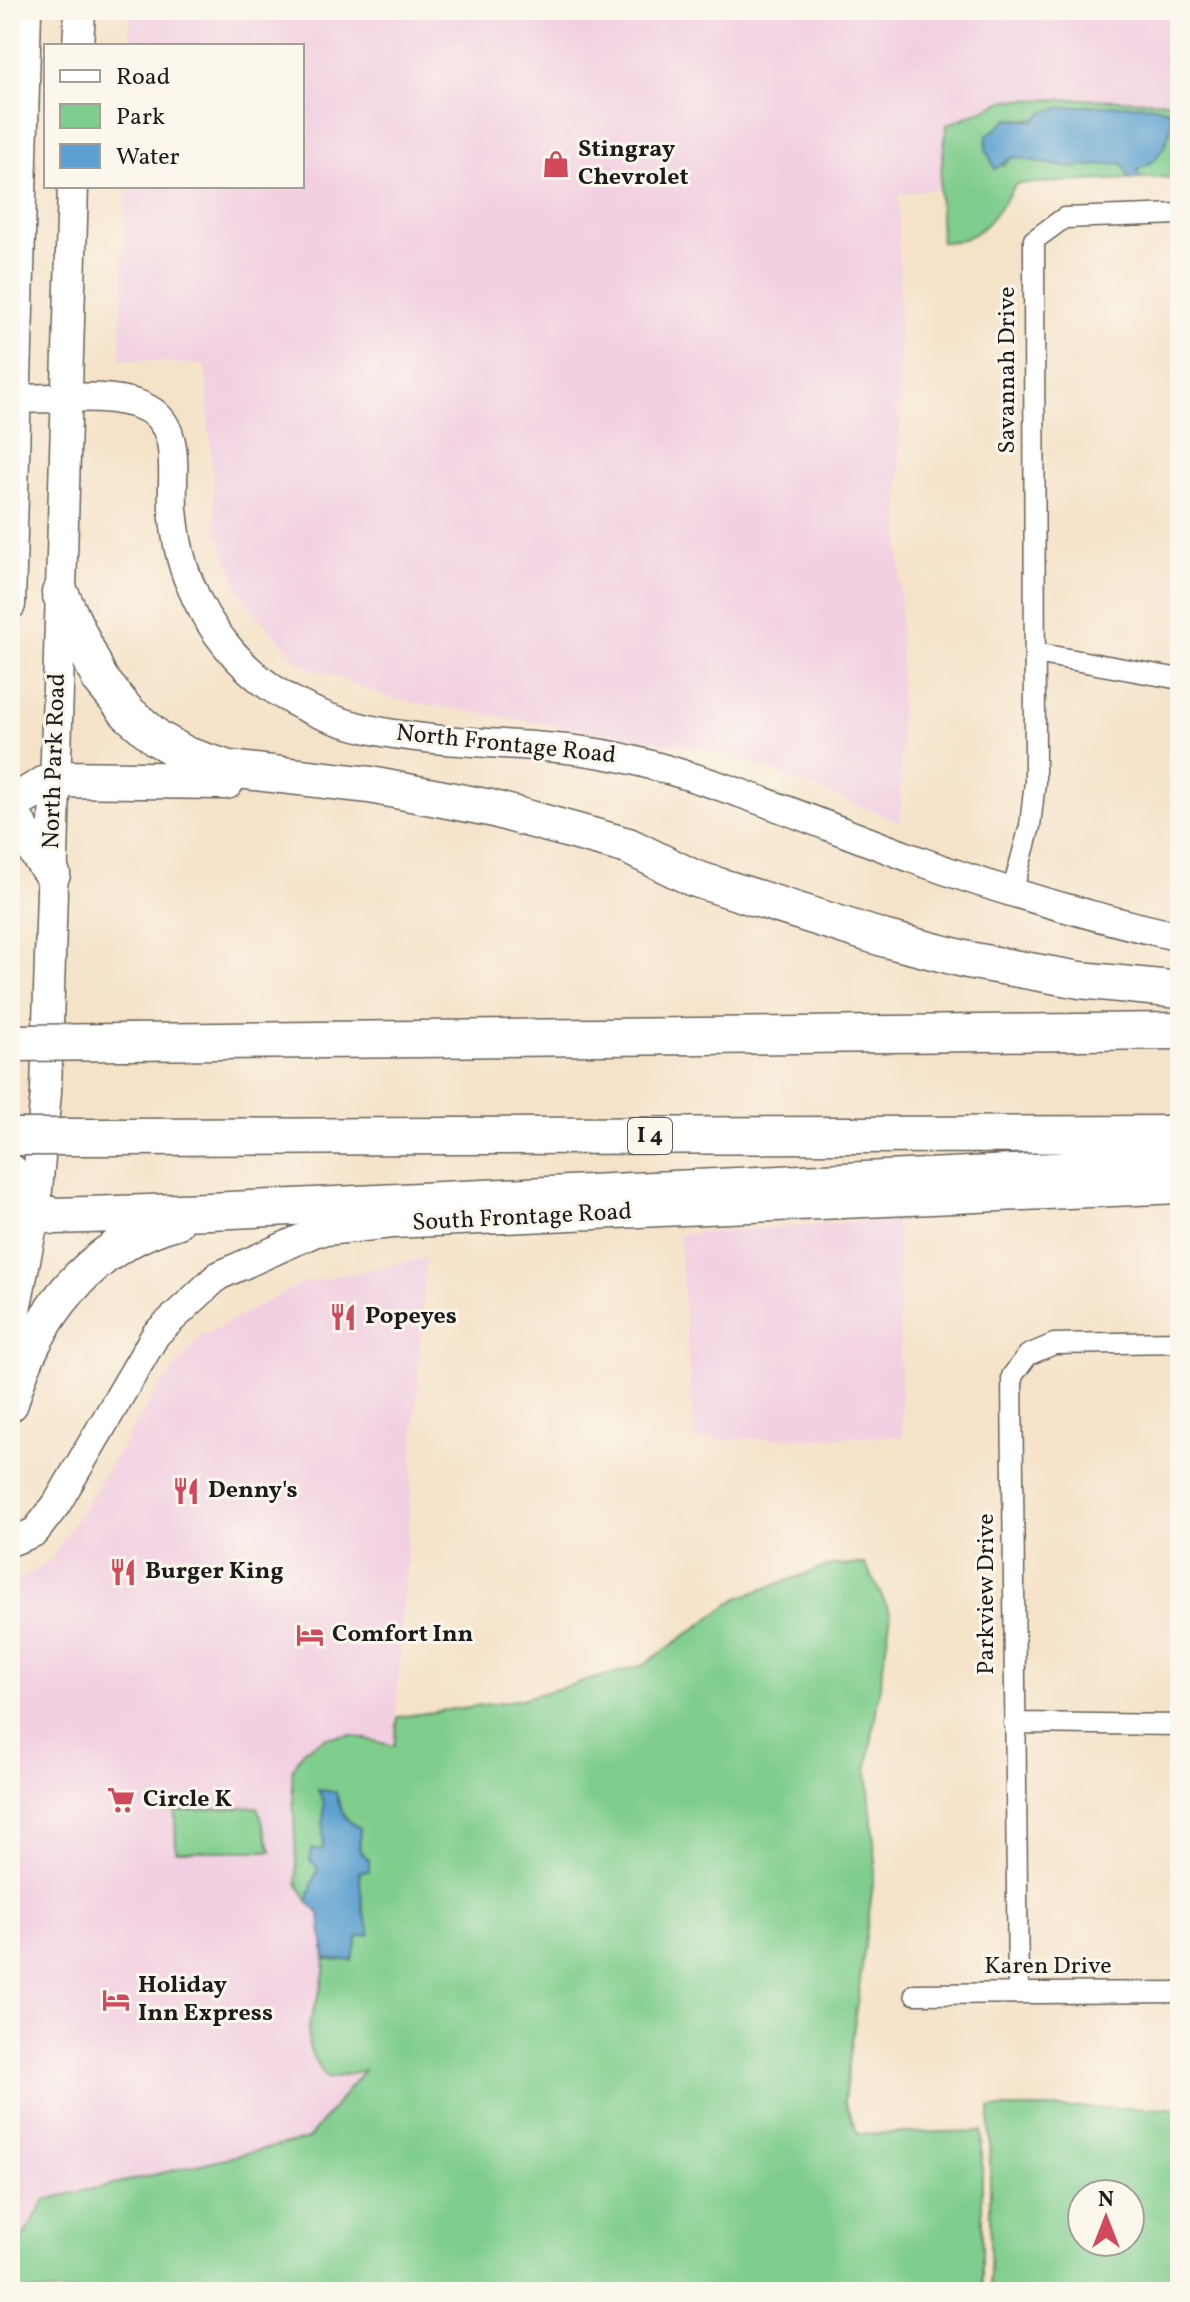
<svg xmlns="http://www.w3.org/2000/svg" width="1190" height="2302" font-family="Vollkorn,serif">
<rect width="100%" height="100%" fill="#fbf7ec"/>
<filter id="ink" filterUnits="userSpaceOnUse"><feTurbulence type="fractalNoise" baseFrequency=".0125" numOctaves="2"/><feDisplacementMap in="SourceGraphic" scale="16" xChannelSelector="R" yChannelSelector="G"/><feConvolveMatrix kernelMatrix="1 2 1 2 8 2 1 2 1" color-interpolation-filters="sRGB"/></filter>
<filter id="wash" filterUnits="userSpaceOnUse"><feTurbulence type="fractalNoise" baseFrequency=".006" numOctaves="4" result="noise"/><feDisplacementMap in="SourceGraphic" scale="32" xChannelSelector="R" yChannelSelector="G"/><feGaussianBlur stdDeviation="1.8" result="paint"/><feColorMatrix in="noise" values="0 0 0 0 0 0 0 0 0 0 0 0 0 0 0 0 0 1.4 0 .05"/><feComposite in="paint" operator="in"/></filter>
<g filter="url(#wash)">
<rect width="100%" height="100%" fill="#f5e3c9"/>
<!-- built -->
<path fill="#f2cfe1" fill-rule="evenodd" d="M130 10H1177L1178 102 1006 100 947 125 939 188 899 194 901 822 722 752 397 700 301 664 244 600 216 531 205 365 120 359 126 186H302V46H129Z
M897 1219 902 1436 694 1440 679 1234Z
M426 1258 394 1746 304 1750 292 1770 297 1883 320 1915 324 1941 325 1972 310 2016 345 2075 365 2069 308 2139 206 2165 11 2258 14 2292H10V1586L49 1562 157 1390 200 1337 303 1283ZM257 1807 270 1851H176V1811Z"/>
<!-- green -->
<path fill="#7fcd8d" stroke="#4e7454" stroke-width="2" fill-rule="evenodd" d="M1083 99 1180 102V177L1140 178 1136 170 1167 139 1173 113C1117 92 1063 123 1009 119L987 136 1003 166 1013 157 1031 158 1044 164 1122 163 1129 179 1016 184C996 213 980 244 941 242L939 188 947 125 1006 100Z
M865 1564 891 1614 867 1771 876 1862 844 2101 858 2134 982 2131V2292H14L11 2258 45 2200 308 2139 364 2070 328 2079C285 2029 325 2012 325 1958L339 1961 358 1936 370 1934C358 1899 359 1865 360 1828 343 1820 340 1810 336 1792L324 1804 323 1850 312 1849 318 1868 307 1900 297 1883 292 1770 304 1750 327 1737 351 1735 394 1746 398 1717 517 1700 644 1665 738 1598 831 1565Z
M258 1807 271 1851H176L175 1811Z
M990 2108H1180V2292H990ZM1130 2194V2242H1082V2194Z"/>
<!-- water -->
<path fill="#5ba0d0" stroke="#3c5e76" stroke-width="2" d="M1126 105 1155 106 1173 112C1171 136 1162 161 1137 170L1140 178 1129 179 1122 163 1070 168 1013 157 995 169 986 149 987 136 1009 119 1035 121C1045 101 1104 107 1126 105Z
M318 1790 336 1792C340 1810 343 1820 360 1828L359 1849 369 1860V1871H359L363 1912 371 1934 358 1937 352 1961 325 1958 320 1915 307 1900 318 1868 310 1860 312 1849H323L324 1804Z"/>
</g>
<g filter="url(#ink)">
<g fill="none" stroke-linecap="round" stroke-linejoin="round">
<!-- street casing -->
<g stroke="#686259" stroke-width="23">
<path id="street" d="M1035 653 1180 679
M1012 893 1030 826 1035 782 1034 240 1064 218 1180 214
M1014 1723 1180 1725
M1018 1993 1012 1376 1028 1355 1054 1344 1180 1342
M915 1994 1180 1992"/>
</g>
<!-- secondary casing -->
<g stroke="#686259" stroke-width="31">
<path id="secondary" d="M10 399C48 400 109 391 144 407 183 424 171 473 173 508 175 533 180 561 190 584 208 629 242 671 284 696 386 759 521 731 636 761 734 786 827 827 922 862 1007 893 1092 917 1180 937
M10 1542 35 1532 56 1505 156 1334 218 1276 316 1232 392 1224 1180 1189"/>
</g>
<!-- primary casing -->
<g stroke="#686259" stroke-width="33">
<path id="primary" d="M78 46 80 10
M10 605 26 10
M10 1334 35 1211 46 1092 73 186"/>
</g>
<!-- highway casing -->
<g stroke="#686259" stroke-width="39">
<path id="highway" d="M60 593 100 679 128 713 157 738 186 755 229 769 370 785 490 808 628 846 693 878 886 939 968 960 1080 980 1180 990
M10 805 54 779 226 781
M10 813 52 874
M128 1042 1180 1031
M121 1137 1180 1134
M10 1172 35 1211
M10 1212 35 1211 55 1216 210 1211 1180 1165
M10 1403C33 1318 89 1245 176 1221"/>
</g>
<!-- street -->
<use href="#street" stroke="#fff" stroke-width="20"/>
<!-- secondary -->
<use href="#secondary" stroke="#fff" stroke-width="28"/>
<!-- primary -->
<use href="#primary" stroke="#fff" stroke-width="30"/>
<!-- highway -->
<use href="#highway" stroke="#fff" stroke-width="36"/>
<!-- highway-bridge casing -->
<g stroke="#686259" stroke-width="39" stroke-linecap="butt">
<path id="highway-bridge" d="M10 1043 128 1042
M10 1137H121"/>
</g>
<!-- highway-bridge -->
<use href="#highway-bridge" stroke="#fff" stroke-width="36"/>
</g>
</g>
<!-- icons -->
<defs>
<g id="shop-bare" transform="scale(2.16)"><path d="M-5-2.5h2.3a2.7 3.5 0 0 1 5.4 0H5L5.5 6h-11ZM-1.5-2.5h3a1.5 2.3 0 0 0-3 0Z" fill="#d1495b" stroke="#fbf7ec" stroke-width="2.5" paint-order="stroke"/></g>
<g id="restaurant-bare" transform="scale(2.16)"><path d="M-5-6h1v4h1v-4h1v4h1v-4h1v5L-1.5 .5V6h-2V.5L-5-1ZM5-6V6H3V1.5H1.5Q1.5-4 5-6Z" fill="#d1495b" stroke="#fbf7ec" stroke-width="2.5" paint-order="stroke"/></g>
<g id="hotel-bare" transform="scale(2.16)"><path d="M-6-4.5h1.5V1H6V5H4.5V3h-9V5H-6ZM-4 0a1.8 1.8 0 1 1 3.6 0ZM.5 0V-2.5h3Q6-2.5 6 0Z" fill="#d1495b" stroke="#fbf7ec" stroke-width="2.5" paint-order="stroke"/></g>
<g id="supermarket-bare" transform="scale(2.16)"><path d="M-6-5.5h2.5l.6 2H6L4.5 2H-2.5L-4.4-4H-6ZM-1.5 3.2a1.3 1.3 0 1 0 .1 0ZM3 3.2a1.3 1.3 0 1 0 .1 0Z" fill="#d1495b" stroke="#fbf7ec" stroke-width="2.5" paint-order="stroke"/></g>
</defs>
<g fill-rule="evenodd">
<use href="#shop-bare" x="556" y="164"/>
<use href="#restaurant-bare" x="343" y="1317"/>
<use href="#restaurant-bare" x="186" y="1491"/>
<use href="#restaurant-bare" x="123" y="1572"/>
<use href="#hotel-bare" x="310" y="1635"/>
<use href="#supermarket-bare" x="121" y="1800"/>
<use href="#hotel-bare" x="116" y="2000"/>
</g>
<g text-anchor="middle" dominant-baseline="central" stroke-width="6" stroke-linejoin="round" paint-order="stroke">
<!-- shield labels -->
<rect fill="#fbf7ec" stroke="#5f5e5a" stroke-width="2" x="628" y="1118" width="44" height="36" rx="6"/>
<g font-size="22" font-weight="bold" fill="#1c1c1c">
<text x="650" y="1136">I 4</text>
</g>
<!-- poi labels -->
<g font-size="24" font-weight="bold" fill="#1c1c1c" stroke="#fbf7ec" text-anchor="start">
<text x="578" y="150">Stingray<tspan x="578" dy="28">Chevrolet</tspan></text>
<text x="365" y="1317">Popeyes</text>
<text x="208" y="1491">Denny's</text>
<text x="145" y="1572">Burger King</text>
<text x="332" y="1635">Comfort Inn</text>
<text x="143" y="1800">Circle K</text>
<text x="138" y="1986">Holiday<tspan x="138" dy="28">Inn Express</tspan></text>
</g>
<!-- street labels -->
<g font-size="24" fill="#1c1c1c" stroke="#fbf7ec">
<text transform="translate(1008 370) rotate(-90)">Savannah Drive</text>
<text transform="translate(506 745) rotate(6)">North Frontage Road</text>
<text transform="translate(55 761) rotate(-88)">North Park Road</text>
<text transform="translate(522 1218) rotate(-3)">South Frontage Road</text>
<text transform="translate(987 1594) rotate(-90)">Parkview Drive</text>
<text x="1048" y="1967">Karen Drive</text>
</g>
</g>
<!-- margin -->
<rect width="1190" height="2302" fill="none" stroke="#fbf7ec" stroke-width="40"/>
<!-- legend -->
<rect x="44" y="44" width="260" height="144" fill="#fbf7ec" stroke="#a29f99" stroke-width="2"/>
<rect x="60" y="70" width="40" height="12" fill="#ffffff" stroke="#a29f99" stroke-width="2"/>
<text x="116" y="84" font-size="24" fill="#1c1c1c">Road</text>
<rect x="60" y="104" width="40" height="24" fill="#7fcd8d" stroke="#a29f99" stroke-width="2"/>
<text x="116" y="124" font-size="24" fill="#1c1c1c">Park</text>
<rect x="60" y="144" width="40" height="24" fill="#5ba0d0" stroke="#a29f99" stroke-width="2"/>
<text x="116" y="164" font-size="24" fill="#1c1c1c">Water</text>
<!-- north arrow -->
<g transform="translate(1106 2218)"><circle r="38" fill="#fbf7ec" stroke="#a29f99" stroke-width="2"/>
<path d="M0-6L14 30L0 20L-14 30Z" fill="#d1495b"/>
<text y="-12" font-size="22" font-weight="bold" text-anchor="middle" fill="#1c1c1c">N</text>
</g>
</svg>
